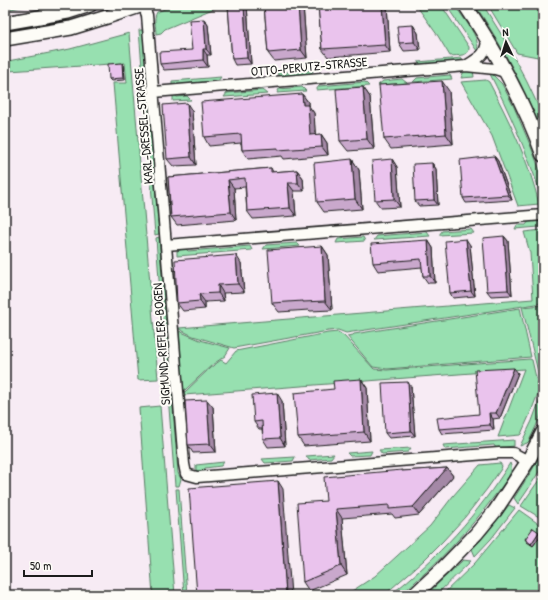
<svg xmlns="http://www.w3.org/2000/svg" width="548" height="600" font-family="'Patrick Hand',sans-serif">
<rect width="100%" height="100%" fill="#f7ebf4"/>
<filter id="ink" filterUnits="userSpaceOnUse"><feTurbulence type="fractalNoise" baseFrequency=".025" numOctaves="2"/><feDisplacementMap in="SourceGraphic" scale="8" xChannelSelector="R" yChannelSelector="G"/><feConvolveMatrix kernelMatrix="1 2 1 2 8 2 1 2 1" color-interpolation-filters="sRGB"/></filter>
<g filter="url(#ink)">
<!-- green -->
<path fill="#97e0b0" stroke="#5a7e66" d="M5 5H33L5 10Z
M175 5H222L165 29 161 33 156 34C156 27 153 19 157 12Z
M416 5H441L469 47C470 57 458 55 450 56L438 36Z
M446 5H454C461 14 475 32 477 42 478 45 478 48 477 51Z
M475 5H483L503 37 527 82 543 116V133C524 88 502 45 475 5Z
M488 5H543V58L517 53Z
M139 30H143L149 103 145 104Z
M129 33 158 379 138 380 113 83H127L125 63 9 71 8 61 70 49Z
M462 58V61L456 62 420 65 418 62Z
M314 70 310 74 280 76 276 73Z
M473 70 474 77 461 78 464 71Z
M489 72 493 75 502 84 514 107 531 147 539 168 543 182V191L540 192C526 150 509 111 489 72Z
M450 75 452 79 413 82 417 78Z
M221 77 218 81 172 85V81Z
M402 79 407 83 378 85 383 81Z
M486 80 489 82C509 120 529 161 539 204L518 206 492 136 461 82Z
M365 82 369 86 316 90 319 86Z
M302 87 306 91 277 93 279 89Z
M263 90 268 94 224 97 227 93Z
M173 94 177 97 187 96 191 100 173 101Z
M145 107H149L159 234 155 235Z
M539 220V227L515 229 517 225H526L529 221Z
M471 229 474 233 439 235 442 231Z
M542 230H543V303L346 333 338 330 328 331 234 348 193 336 179 329V328L533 299 530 253 524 232Z
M427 232 430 236 374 240 377 236Z
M159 237 171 390H167L156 238Z
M363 237 365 241 336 243 338 239Z
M297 243 300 246 263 249 266 245Z
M250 246 252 250 177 256V251L185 248 188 251Z
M543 305V376L541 384 522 307Z
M520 308 531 357 387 369 373 367 347 336 353 335 354 334Z
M179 331 200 340 230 348 225 356 212 365 185 390 183 389Z
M338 332 344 336 374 369 387 370 530 359 532 360 539 391 530 414 521 434 520 435 498 437 524 369 184 395V392L186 391 210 368 221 360 226 363 236 351 328 333Z
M543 391V410L538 422 529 441 527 443 520 446 532 421Z
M168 395H172L178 473 181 479 179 486H175Z
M160 406 175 595H153L139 408Z
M514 440V446L496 448 494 445 445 449 443 445Z
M411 448 408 452 382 454 379 450Z
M543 450V465L527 491 518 504 514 498 531 472Z
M372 451 370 455 350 456 347 453Z
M334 454 331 458 309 460 306 456Z
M295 457 293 461 265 463 262 459Z
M224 462 221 466 205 468 203 472 196 471V465Z
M500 463 502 466 501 469 487 489 465 517 443 541 423 561 384 595H346L375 576 430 526 453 496 480 465Z
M510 463C511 466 512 468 511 471 509 478 500 489 496 494 468 532 436 565 400 595H390C437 559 479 513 510 463Z
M543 474V511L539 517 521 506Z
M176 489H179L187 595H184Z
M509 505 515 508 491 539 475 556 472 549 486 534Z
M519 510 543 527V595H442L475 563Z
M463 560 471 561 436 595H426Z"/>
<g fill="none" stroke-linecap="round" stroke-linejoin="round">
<!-- minor casing -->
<g stroke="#1c1c1c" stroke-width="13">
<path id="minor" d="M143 5 147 15 184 464 186 474 197 477 499 453H513L528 461
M466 66C478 58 486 56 487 40
M154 92 466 66 495 69 505 72
M166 245 543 215"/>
</g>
<!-- major casing -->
<g stroke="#1c1c1c" stroke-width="16">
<path id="major" d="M465 5C495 49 525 104 543 155
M5 23 68 12 90 5
M5 39 71 28 110 16 143 5
M414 595 443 568 476 534 495 511 528 461 543 432"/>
</g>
<!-- minor -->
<use href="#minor" stroke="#fdfcf7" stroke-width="10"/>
<!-- major -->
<use href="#major" stroke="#fdfcf7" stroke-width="13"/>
</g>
<!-- wall -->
<path fill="#c9a8cc" stroke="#1c1c1c" d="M228 5H247L251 64 235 65 232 59Z
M264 5H303L307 58 274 61 268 53Z
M318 5H387L390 52 328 57 322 49Z
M204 19 208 25 211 55H207L208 67 164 70 160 64 192 50Z
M413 25 418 33 420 50 404 51 399 43Z
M124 65 125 80 111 81 109 79Z
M363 87 370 97 374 149 348 151 340 141Z
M449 91 453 144 391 149 384 139Z
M302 94 308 102V105L314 113 315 135 321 134 327 143 328 155 284 159 282 156 248 159 242 150 241 143 209 146 204 137Z
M192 111 196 165 173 166 167 159Z
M494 156 498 161 512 200 466 203 463 198Z
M352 159 359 170 362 209 324 212 317 202Z
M392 159 397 167 400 207 381 208 375 200Z
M432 163 436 169 438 205 419 206 415 201Z
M271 168 273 172 297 170 303 178 304 191H294L296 216 253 219 247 211 245 187 234 188 236 220 177 225 171 217 168 177Z
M504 236 508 241 512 295 491 296 487 291Z
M428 240 433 248 435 283H428L423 276 422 267 378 271 373 263Z
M470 245 475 296 453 298 450 293Z
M322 246 328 255 332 310 310 311 309 310 279 312 272 303Z
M241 263 244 292 223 293 224 301 205 302V309L183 311 177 303Z
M518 373 500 418 493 419 494 430 442 434 439 429 479 414Z
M361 379 367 388 370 441 304 446 298 437 334 389Z
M411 387 415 436 389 438 385 433Z
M282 401 285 446 268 447 263 439 262 429H259L254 422Z
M213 407 216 452 193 453 188 445Z
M447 468 453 476 419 515 395 518 392 514 342 518 347 575 309 591 303 582 326 501 403 471Z
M541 535 533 546 527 542 525 539Z"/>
<!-- shaded-wall -->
<path fill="#a488a6" stroke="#1c1c1c" d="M244 5H247L251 64 247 58Z
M298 5H303L307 58 301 50Z
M382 5H387L390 52 385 45Z
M204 19 208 25 211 55 206 49Z
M413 25 418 33 420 50 414 42Z
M203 49 207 55 208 67 203 60Z
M122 63 124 65 125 80 123 78Z
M442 81 449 91 453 144 446 134Z
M363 87 370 97 374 149 367 139Z
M302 94 308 102V105L314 113 316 143 310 135 303 105Z
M187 103 192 111 196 165 191 157Z
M321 134 327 143 328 155 322 147Z
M494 156 498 161 512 200 508 195Z
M352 159 359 170 362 209 355 199Z
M392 159 397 167 400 207 394 199Z
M432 163 436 169 438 205 434 200Z
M297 170 303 178 304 191 298 183Z
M228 180 234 188 236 220 231 212Z
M288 183 294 191 296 216 290 208Z
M504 236 508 241 512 295 508 290Z
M466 239 470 245 475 296 471 291Z
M428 240 433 248 435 283 430 276Z
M322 246 328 255 332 310 325 301Z
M236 255 241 263 244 292 238 284Z
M218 285 223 293 224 301 218 293Z
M199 294 205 302V309L200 301Z
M514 368 518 373 500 418 496 413Z
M361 379 367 388 370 441 364 432Z
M408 382 411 387 415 436 411 431Z
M277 393 282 401 285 446 280 438Z
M207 400 213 407 216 452 210 444Z
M489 413 493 419 494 430 490 425Z
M447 468 453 476 419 515 413 507Z
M278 481 283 489 291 595H286Z
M336 509 342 518 347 575 341 566Z
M539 532 541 535 533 546 531 544Z"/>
<!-- building -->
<path fill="#eac3ed" stroke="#1c1c1c" d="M228 5H244L247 58 232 59Z
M264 5H298L301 50 268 53Z
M318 5H382L385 45 322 49Z
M204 19 206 49H203V60L160 64 159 52 192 50 189 20Z
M413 25 414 42 399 43 397 26Z
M122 63 123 78 109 79 108 64Z
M442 81 446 134 384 139 379 85Z
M363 87 367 139 340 141 336 89Z
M302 94 303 105H308L310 135 321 134 322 147 278 150V148L242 150 241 134 204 137 201 102Z
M187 103 191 157 167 159 163 105Z
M494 156 508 195 463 198 460 160Z
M352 159 355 199 317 202 314 163Z
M392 159 394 199 375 200 372 161Z
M432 163 434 200 415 201 413 164Z
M271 168V172L297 170 298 183H288L290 208 247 211 245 178 228 180 231 212 171 217 168 177Z
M504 236 508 290 487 291 483 238Z
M466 239 471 291 450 293 445 241Z
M428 240 430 276H423L421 259 373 263 371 244Z
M322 246 325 301 303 302V301L272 303 268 250Z
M236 255 238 284 218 285V293L199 294 200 301 177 303 175 260Z
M514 368 496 413H489L490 425 439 429 437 418 479 414 475 370Z
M361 379 364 432 298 437 294 393 334 389 333 381Z
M408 382 411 431 385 433 382 383Z
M277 393 280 438 263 439 262 421 254 422 252 395Z
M207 400 210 444 188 445 185 401Z
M447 468 413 507 389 509V505L336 509 341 566 303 582 297 503 326 501 324 477 402 470V471Z
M278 481 286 595H197L189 488Z
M533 528 539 532 531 544 525 539Z"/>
</g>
<g text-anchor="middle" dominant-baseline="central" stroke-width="4" stroke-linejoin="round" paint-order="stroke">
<!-- street labels -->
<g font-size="13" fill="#1c1c1c" stroke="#fdfcf7">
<text transform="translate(309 66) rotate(-5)">OTTO-PERUTZ-STRASSE</text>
<text transform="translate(143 126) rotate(-95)">KARL-DRESSEL-STRASSE</text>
<text transform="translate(161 344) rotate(-94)">SIGMUND-RIEFLER-BOGEN</text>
</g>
</g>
<!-- margin -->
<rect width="548" height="600" fill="none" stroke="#fdfcf7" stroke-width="20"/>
<rect x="10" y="10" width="528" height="580" fill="none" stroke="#1c1c1c" stroke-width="1.5" filter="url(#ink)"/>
<!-- north arrow -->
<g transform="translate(506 42) rotate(356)" stroke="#fdfcf7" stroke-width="3" paint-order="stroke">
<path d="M0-3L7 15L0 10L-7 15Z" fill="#1c1c1c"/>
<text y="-6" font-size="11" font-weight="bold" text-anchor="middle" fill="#1c1c1c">N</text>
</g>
<!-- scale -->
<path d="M24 570v6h68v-6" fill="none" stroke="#1c1c1c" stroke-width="2"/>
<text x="30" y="570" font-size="12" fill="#1c1c1c" stroke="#fdfcf7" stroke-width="3" paint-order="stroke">50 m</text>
</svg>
